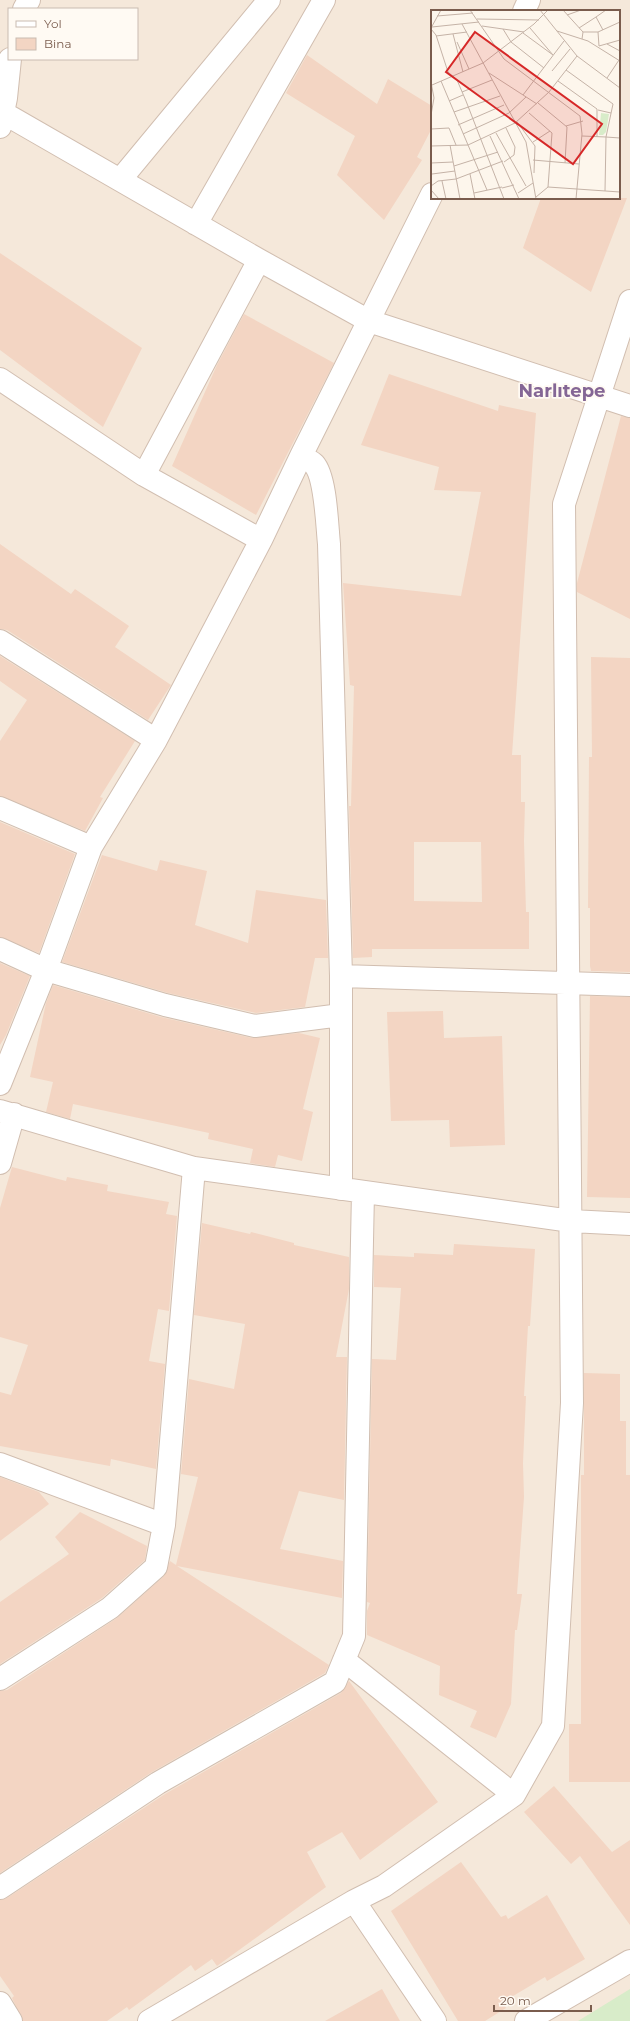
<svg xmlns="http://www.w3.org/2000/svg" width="630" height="2021" font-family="Montserrat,sans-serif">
<rect width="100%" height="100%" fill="#fdf6ec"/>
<!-- residential -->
<path fill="#f5e8da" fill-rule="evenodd" d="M0 0H630V2021H0ZM9 9H137V59H9ZM432 11H619V198H432Z"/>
<!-- green -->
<path fill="#d8ecc9" d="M630 1989V2021H578Z"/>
<!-- building -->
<path fill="#f3d5c3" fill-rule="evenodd" d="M307 55 377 104 388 79 432 106V128L417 157 422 160 384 220 337 175 355 136 286 93Z
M541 198H627L591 292 523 248Z
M0 253 142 348 103 427 0 350Z
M244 314 334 363 256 515 172 466 217 365Z
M389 374 498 411 499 405 536 413 512 755H521V802H525L524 841 526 912H529V949H372V957L353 958 349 806H351L354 686 350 685 343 583 461 596 481 492 434 490 439 467 361 445ZM414 842H481L482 902 414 901Z
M621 416 630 418V619L577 592V583Z
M0 544 71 594 75 589 129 626 115 647 171 685 148 720 7 630 0 629Z
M0 656 135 741 100 797 103 798 85 831 0 796V741L27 700 0 681Z
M591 657 630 658V972L591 971 590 966V908H588L589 757H592Z
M0 822 75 854 39 953 0 937Z
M102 855 157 871 160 860 207 871 195 925 248 943 256 890 326 900 328 958H315L305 1007 256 1013 168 993 62 962Z
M0 963 30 976 6 1035 0 1045Z
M53 985 161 1017 252 1038 299 1033 320 1038 303 1109 313 1112 302 1161 278 1155 275 1167 250 1163 253 1149 208 1139 209 1133 73 1104 70 1119 46 1112 53 1082 30 1077 46 1003Z
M590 996 630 997V1198L587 1197Z
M443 1011 444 1038 502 1036 505 1145 450 1147 449 1120 391 1121 387 1012Z
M12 1167 66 1181 67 1177 108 1185 107 1191 169 1202 166 1214 177 1216 169 1311 158 1309 149 1361 165 1364 156 1469 111 1459 110 1466 0 1446V1392L11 1395 28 1345 0 1337V1208Z
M202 1223 250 1234 251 1232 294 1243V1245L349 1257V1289L336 1357H347L344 1500 299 1491 280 1549 343 1561 342 1598 177 1566 329 1665 325 1673 152 1772 0 1873V1691L7 1690 117 1618 164 1576 170 1561 176 1565 198 1477 181 1474 189 1379 234 1389 245 1324 194 1315Z
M454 1244 535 1249 530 1326H528L524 1396H526L523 1463 524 1497 517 1594H522L517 1630H515L511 1704 496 1738 470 1727 477 1711 439 1695 440 1666 367 1635V1611L370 1603 367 1602 372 1359 396 1360 401 1288 374 1287V1255L414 1257V1253L453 1255Z
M584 1373 620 1374V1421H626V1475H630V1782H569V1724H581V1475H584Z
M0 1477 39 1492 49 1504 0 1541Z
M80 1512 147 1546 145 1560 102 1598 0 1664V1602L69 1554 55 1537Z
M349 1681 438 1802 360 1860 342 1832 307 1852 326 1887 217 1966 212 1959 195 1971 191 1965 129 2010 127 2007 107 2021H23L12 1998 14 1996 0 1976V1900L7 1898 165 1794 341 1693Z
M554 1786 612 1852 630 1840V1925L580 1856 571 1864 524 1812Z
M461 1862 501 1917 506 1915 508 1919 547 1895 585 1959 547 1981 545 1977 503 2002 506 2008 485 2021H458L391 1911Z
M382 1989 400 2021H325Z"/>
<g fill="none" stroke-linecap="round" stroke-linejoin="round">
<!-- minor casing -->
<g stroke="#d1beb0" stroke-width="24">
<path id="minor" d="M24 9 29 0
M524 11 529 0
M0 111 259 260 369 321 630 406
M0 127 6 98 10 59
M120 180 269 0
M196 224 324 0
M0 379 144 475 261 540
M301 456C305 459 311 461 314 464 326 477 327 526 329 544L341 976V1189
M144 475 259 260
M0 641 156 740
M0 808 91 847
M0 949 46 970 165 1005 255 1026 341 1015
M341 976 630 985
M0 1084 46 970 91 847 156 740 261 540 301 456 432 194
M0 1111 194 1168 571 1221 630 1224
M0 1163 14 1114
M0 1464 164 1525
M344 1660 514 1795
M0 1679 110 1608 156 1567 164 1525 194 1168
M0 1888 158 1783 335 1682 354 1636 363 1192
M354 1901 435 2021
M0 2003 11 2021
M149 2021 354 1901 384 1886 514 1795 553 1726 572 1403 564 504 630 301
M526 2021 630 1961"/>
</g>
<!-- minor -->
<use href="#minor" stroke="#fff" stroke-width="22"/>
</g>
<g text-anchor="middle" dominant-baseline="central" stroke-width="3.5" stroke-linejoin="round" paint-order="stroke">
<!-- district labels -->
<g font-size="18" font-weight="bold" fill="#846695" stroke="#fffaf3">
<text x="562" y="391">Narlıtepe</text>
</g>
</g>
<!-- overview -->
<g transform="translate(431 10)">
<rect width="189" height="189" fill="#fdf6ec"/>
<path d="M170 103 178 104 175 122 172 125H168Z" fill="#d8ecc9"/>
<path fill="none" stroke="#c5b3a7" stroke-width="1" d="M39 0 73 49 149 106 151 124 145 189M109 0 146 46 189 78M132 0 152 22 151 29M136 5 150 0M6 6 42 3M165 7 175 0M46 9 108 10M31 14 95 132 105 189M51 16 93 22M1 17 48 12M0 18 10 0M148 18 165 7 172 20M0 19 5 25 17 62 26 70 35 91 73 189M72 19 80 32 113 58M126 21 157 31 189 51M152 22H167L189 12M167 22 168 36 189 30M92 23 122 45 99 18M22 24 32 62M5 26 36 22M26 32 38 59M176 34 189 41M135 60 182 94 175 127 151 126M121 61 139 39M58 63 106 94M176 68 188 50M10 71 56 180M127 71 166 99V127M0 72 3 88 0 105M1 75 52 53 103 14 117 0M31 82 61 70M92 85 133 31M18 91 32 85M107 93 136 117 134 153M167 100 180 103M23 102 69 86M98 103 121 123 117 177M86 112 104 136 103 163M27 115 73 95M135 116 152 111M0 119 18 118 25 135M65 123 95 176M32 124 78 103 95 87M59 126 88 189M102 132 119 121M19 135 29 189M0 136 37 135 84 113 118 82 146 46M102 150 148 154M73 152 83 145 84 137 75 118M0 153 22 152M23 156 67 142M1 164 24 161M39 164 44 189M11 171 15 189M0 176 7 171 25 169 72 151M71 178 83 175M0 180 8 189M174 181 175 127 189 128M43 183 71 177M87 183 102 173M105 187 117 177 189 182"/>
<path fill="#d62828" fill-opacity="0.15" stroke="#d62828" stroke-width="2" d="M44 22 171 114 142 154 15 62Z"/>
<rect width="189" height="189" fill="none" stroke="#7a5c4d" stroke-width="2"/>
</g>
<!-- legend -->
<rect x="8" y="8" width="130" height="52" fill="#fffaf3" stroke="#cabbb1"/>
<rect x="16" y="21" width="20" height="6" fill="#ffffff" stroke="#cabbb1"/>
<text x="44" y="28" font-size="12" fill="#7a5c4d">Yol</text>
<rect x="16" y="38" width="20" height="12" fill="#f3d5c3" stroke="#cabbb1"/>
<text x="44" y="48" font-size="12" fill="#7a5c4d">Bina</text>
<!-- scale -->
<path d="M494 2005v6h97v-6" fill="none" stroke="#7a5c4d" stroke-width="2"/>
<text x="500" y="2005" font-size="12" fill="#7a5c4d" stroke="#fffaf3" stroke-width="3" paint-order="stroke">20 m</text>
</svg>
